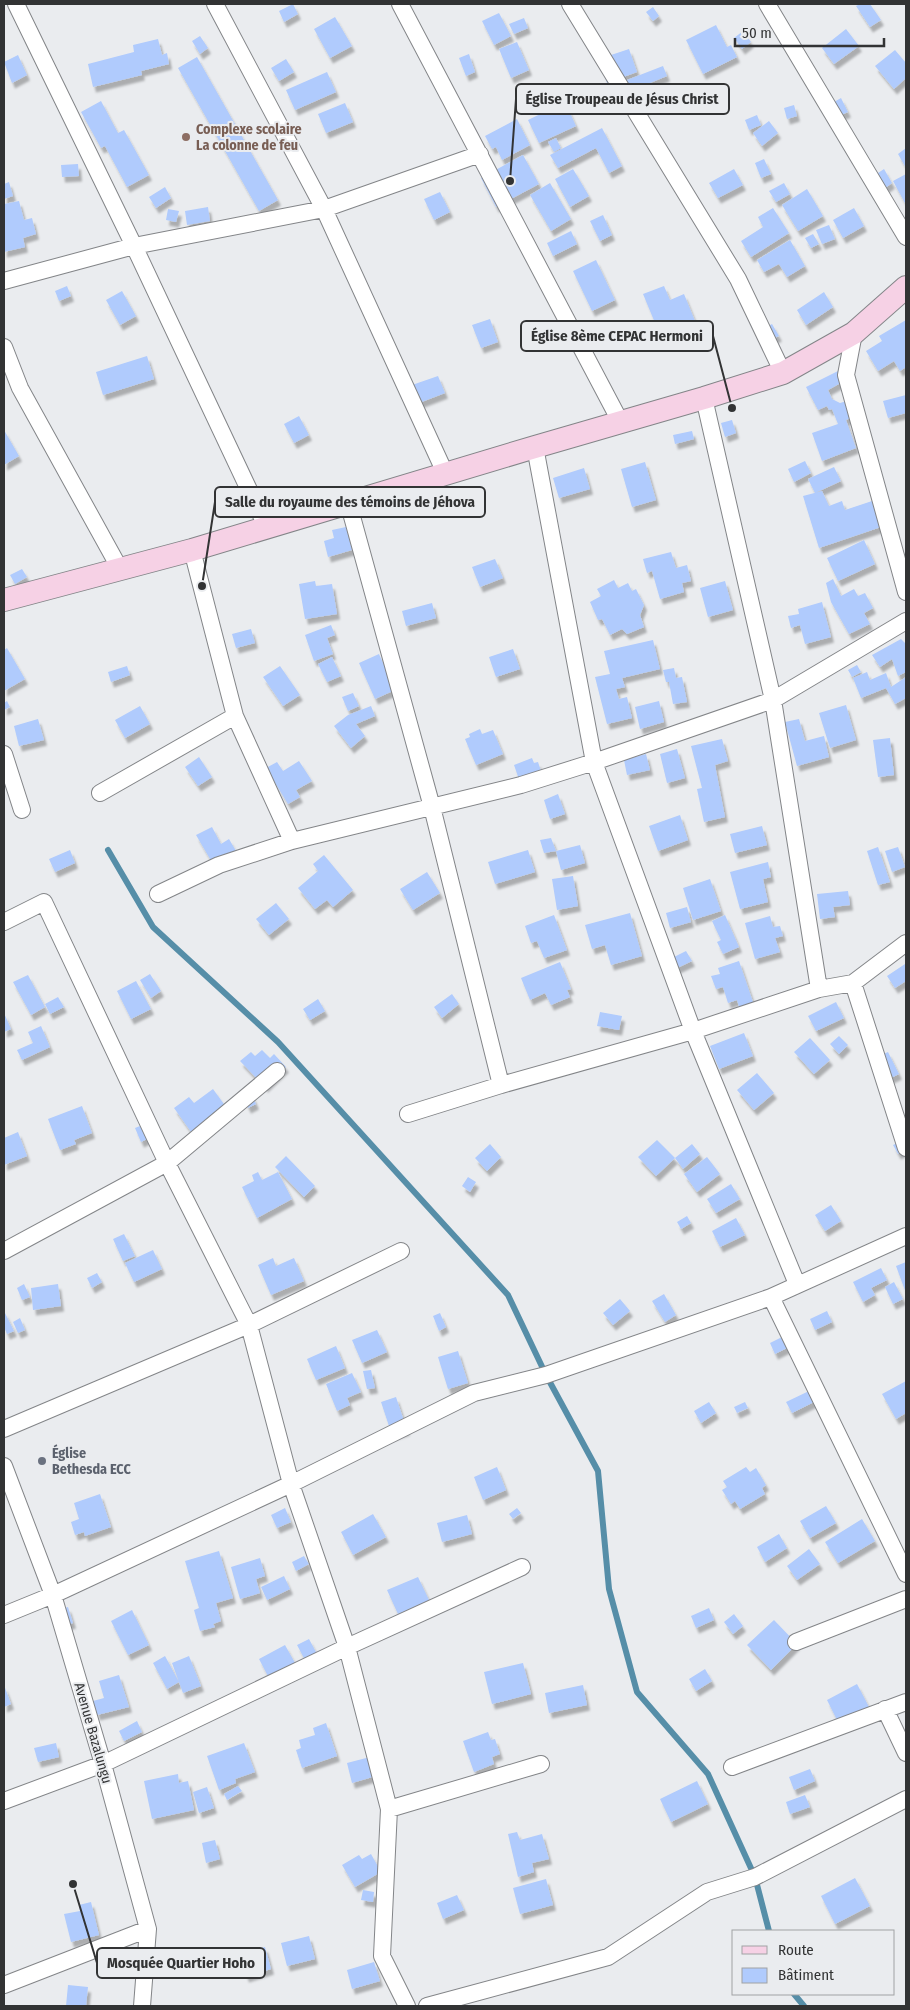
<svg xmlns="http://www.w3.org/2000/svg" width="910" height="2010" font-family="'Fira Sans Condensed',sans-serif">
<defs>
<filter id="shadow"><feDropShadow dx="3" dy="5.5" stdDeviation="1" flood-color="#0004"/></filter>
</defs>
<rect width="100%" height="100%" fill="#eaecef"/>
<g fill="none" stroke-linecap="round" stroke-linejoin="round">
<!-- stream -->
<path stroke="#568ea8" stroke-width="6" d="M108 850 153 927 278 1042 508 1295 546 1375 598 1471 609 1589 637 1692 708 1774 755 1877 769 1931
M794 1994 804 2006"/>
</g>
<!-- building -->
<path fill="#b0cbfd" filter="url(#shadow)" d="M293 4 298 14 284 22 279 11Z
M860 4H870L881 20 870 27 856 6Z
M653 7 659 16 653 21 646 12Z
M499 13 511 36 494 45 482 21Z
M335 17 352 46 330 58 314 29Z
M524 18 528 28 514 34 509 24Z
M716 25 727 47 731 45 737 57 703 74 686 40Z
M846 29 859 46 834 64 822 48Z
M743 31 751 42 742 49 734 38Z
M200 36 208 48 200 54 192 41Z
M158 39 162 55 167 53 169 64 141 71 142 75 93 87 88 64 134 52 133 45Z
M517 42 529 70 511 78 499 49Z
M629 49 637 72 607 83 599 59Z
M895 50 906 63V78L894 89 875 66Z
M469 54 475 72 466 76 459 58Z
M18 55 27 75 12 83 4 62Z
M197 57 278 200 259 211 178 68Z
M286 59 294 72 279 81 271 68Z
M663 66 667 76 650 83 656 96 637 104 627 80Z
M327 72 336 92 295 110 286 90Z
M841 98 848 112 841 115 834 102Z
M101 101 118 133 124 130 149 175 127 187 105 146 101 148 81 112Z
M565 102 576 126 539 143 528 120Z
M345 103 353 122 326 133 318 114Z
M794 105 797 116 787 119 784 108Z
M757 115 761 125 749 130 745 120Z
M517 119 530 145 502 160 496 147 492 149 485 136Z
M769 121 778 133 762 146 753 133Z
M602 128 622 166 609 173 596 148 558 168 550 155Z
M556 138 561 148 554 152 548 142Z
M906 148V168L898 154Z
M523 155 539 184 496 207 481 178Z
M764 159 771 174 761 178 755 163Z
M78 164 79 176 62 177 61 165Z
M573 169 589 196 570 207 555 179Z
M734 169 743 185 718 198 709 183Z
M884 169 892 183 884 189 875 175Z
M906 174V205L893 181Z
M9 182 13 196 4 199V184Z
M550 183 571 219 551 231 530 195Z
M784 183 790 194 776 202 769 191Z
M165 187 171 198 156 208 149 197Z
M807 189 823 216 798 231 782 205Z
M440 192 450 212 434 220 424 199Z
M19 201 24 220 32 218 36 234 23 238 25 247 4 252V204Z
M208 207 210 221 187 225 185 211Z
M773 208 789 233 751 257 741 241 763 227 758 217Z
M854 208 864 226 843 238 833 220Z
M168 209 179 211 176 222 166 220Z
M603 215 612 235 600 241 590 221Z
M829 225 835 239 822 244 816 230Z
M571 231 577 244 553 256 547 243Z
M813 234 819 244 811 248 805 238Z
M790 240 805 266 787 277 779 264 764 272 757 260Z
M596 260 615 300 592 311 573 271Z
M67 286 71 296 59 301 55 291Z
M664 286 670 300 684 294 695 321 678 328 676 323 658 330 643 294Z
M122 291 136 316 120 325 106 300Z
M824 292 833 307 806 325 797 310Z
M490 319 498 342 481 348 472 325Z
M906 320V367L900 371 894 361 878 371 866 351 882 341 879 336Z
M772 324 779 336 768 341 762 329Z
M147 356 154 379 103 395 96 372Z
M840 370 846 380 828 390 832 399 840 403 853 399 857 415 846 420 856 448 822 461 812 433 838 424 832 409 829 410 827 406 818 410 806 387Z
M438 376 445 393 419 403 412 385Z
M906 395V413L888 418 883 401Z
M299 416 309 435 294 443 284 424Z
M732 420 736 433 725 437 721 423Z
M4 430 19 456 4 465Z
M692 431 694 439 675 444 673 435Z
M805 461 811 473 794 482 788 469Z
M645 462 656 500 632 507 621 469Z
M834 467 841 481 815 493 808 479Z
M584 468 590 489 559 498 553 478Z
M822 491 829 506 842 501 845 510 872 501 881 527 819 548 803 496Z
M346 527 352 550 328 557 324 541 334 538 332 530Z
M864 540 875 564 838 581 827 558Z
M671 552 676 568 687 565 691 581 682 583 684 592 660 599 652 571 647 573 643 559Z
M495 559 503 578 480 587 472 567Z
M22 569 27 577 15 584 10 575Z
M833 579 841 596 854 589 858 596 865 593 873 608 864 613 870 624 849 634 831 602 826 583Z
M614 580 618 588 628 583 632 591 636 589 644 605 640 615 644 627 627 634 622 629 610 635 602 619 598 620 590 602 601 596 597 589Z
M315 581 316 586 332 584 337 614 305 619 299 584Z
M725 581 733 610 708 617 700 588Z
M822 602 831 637 805 644 800 625 791 628 788 616 799 614 798 609Z
M432 603 436 618 406 626 402 611Z
M331 625 335 635 327 638 333 654 314 661 305 635Z
M251 629 255 643 236 648 232 634Z
M901 639 906 644V672L898 676 892 659 880 667 872 655Z
M653 640 660 669 622 678 625 687 616 689 619 699 627 697 632 718 607 724 595 677 610 674 604 651Z
M7 648 25 679 4 691V650Z
M513 649 520 669 496 677 489 657Z
M379 654 395 690 375 699 359 663Z
M332 657 341 676 327 682 318 664Z
M857 665 861 672 852 677 848 670Z
M127 666 130 675 111 682 108 672Z
M280 666 300 695 283 706 263 677Z
M674 668 676 678 682 677 687 702 673 704 669 682H666L663 670Z
M867 672 870 680 886 673 891 687 906 677V698L895 704 886 688 861 698 853 678Z
M353 693 359 706 348 711 342 697Z
M7 701 10 707 4 710V703Z
M659 701 664 722 640 729 635 707Z
M846 705 856 740 830 748 819 713Z
M140 706 150 724 125 738 115 720Z
M371 706 375 716 356 724 365 736 351 748 334 726 348 715Z
M38 719 44 740 19 746 14 726Z
M799 719 805 741 824 736 829 757 797 766 785 722Z
M480 729 482 734 493 730 503 754 476 765 465 739 470 737 469 734Z
M890 738 894 775 878 777 873 740Z
M722 739 728 761 715 765 725 817 704 822 697 789 702 788 691 746Z
M677 749 685 778 667 783 660 754Z
M646 754 650 770 627 775 624 760Z
M199 757 212 777 198 786 185 767Z
M532 758 534 763 538 762 543 777 521 785 514 765Z
M299 761 312 781 296 790 300 797 288 804 266 768 277 762 283 771Z
M558 794 565 814 550 819 544 800Z
M680 815 688 840 658 851 649 826Z
M762 826 767 845 735 853 730 834Z
M212 827 221 844 229 839 236 851 213 864 196 835Z
M551 838 556 851 580 845 585 863 561 870 556 851 544 853 540 840Z
M878 847 890 882 878 885 867 851Z
M898 847 905 867 892 872 885 851Z
M70 850 75 863 55 872 49 859Z
M528 850 535 872 495 884 488 862Z
M324 855 353 890 333 907 327 900 315 909 298 888 318 871 313 864Z
M768 862 771 877 763 879 768 902 740 909 730 872Z
M427 872 440 893 413 910 400 889Z
M573 876 578 906 557 910 552 879Z
M710 879 721 911 693 920 683 888Z
M848 891 850 905 833 907 835 917 820 919 817 894Z
M276 903 289 919 269 935 256 919Z
M687 907 691 922 670 928 666 913Z
M630 913 642 956 611 965 605 945 592 949 585 925Z
M554 915 567 950 544 958 537 941 531 943 525 926Z
M725 915 739 947 723 954 717 942 721 940 712 921Z
M770 916 773 927 780 926 783 936 775 938 780 952 755 959 745 923Z
M686 951 692 961 675 969 670 959Z
M739 961 754 1005 740 1010 737 1000 728 1003 723 987 716 989 711 976 720 974 718 968Z
M560 962 571 989 567 990 570 997 551 1005 545 993 530 1000 521 978Z
M905 964 906 981 895 988 887 976Z
M150 974 161 991 151 998 140 980Z
M28 975 45 1007 31 1015 13 982Z
M136 981 151 1009 131 1019 117 991Z
M452 994 459 1004 442 1018 434 1007Z
M58 997 64 1007 50 1014 45 1004Z
M318 999 325 1011 310 1020 303 1009Z
M836 1002 844 1018 816 1031 808 1016Z
M600 1012 622 1016 619 1030 597 1026Z
M4 1013 11 1029 4 1032Z
M41 1026 50 1047 22 1060 17 1050 33 1043 28 1032Z
M744 1033 753 1056 719 1069 710 1046Z
M839 1036 848 1045 839 1054 830 1044Z
M810 1038 830 1060 814 1074 794 1052Z
M262 1050 270 1058 274 1054 286 1067 265 1087 240 1061 251 1052 255 1056Z
M888 1052 899 1074 889 1079 879 1056Z
M757 1073 774 1093 754 1110 737 1090Z
M213 1089 229 1111 194 1136 174 1108 189 1097 194 1103Z
M252 1095 256 1104 248 1108 244 1099Z
M82 1106 92 1133 74 1140 76 1144 60 1150 48 1119Z
M145 1124 151 1137 141 1142 135 1128Z
M18 1132 27 1156 4 1165V1138Z
M906 1139V1150L898 1154 893 1145Z
M657 1140 675 1158 692 1144 700 1154 683 1169 675 1158 656 1176 638 1157Z
M490 1144 501 1157 487 1171 475 1158Z
M286 1156 315 1186 304 1197 275 1167Z
M707 1157 720 1174 697 1192 684 1174Z
M258 1172 262 1180 278 1172 292 1199 257 1218 242 1187 254 1181 252 1175Z
M468 1177 476 1182 470 1192 462 1186Z
M731 1184 740 1199 716 1213 707 1199Z
M831 1205 841 1221 825 1231 815 1215Z
M687 1216 691 1223 681 1229 677 1222Z
M736 1218 745 1235 720 1247 712 1231Z
M124 1234 135 1256 123 1261 113 1239Z
M153 1250 162 1269 134 1282 125 1263Z
M273 1258 276 1266 294 1258 304 1281 271 1295 258 1265Z
M906 1262V1293L896 1266Z
M881 1268 887 1280 871 1288 875 1295 863 1302 853 1282Z
M97 1273 102 1282 92 1288 87 1278Z
M894 1282 903 1299 893 1304 885 1287Z
M24 1284 30 1297 22 1300 17 1288Z
M58 1284 61 1306 33 1310 31 1288Z
M664 1294 676 1315 665 1322 652 1301Z
M620 1299 630 1311 613 1325 603 1313Z
M4 1311 14 1331 7 1334 4 1327Z
M827 1311 832 1322 815 1330 810 1319Z
M440 1313 446 1327 439 1331 433 1316Z
M20 1318 25 1330 18 1333 13 1322Z
M377 1330 387 1352 362 1363 352 1340Z
M788 1334 793 1345 775 1354 770 1343Z
M336 1346 345 1368 316 1380 307 1359Z
M458 1351 468 1383 448 1389 438 1357Z
M371 1370 375 1388 367 1389 363 1371Z
M352 1373 361 1392 347 1398 350 1405 337 1411 326 1384Z
M906 1381V1413L896 1419 882 1394Z
M809 1391 814 1402 792 1413 786 1402Z
M396 1397 407 1430 392 1435 381 1402Z
M709 1402 716 1413 701 1423 694 1411Z
M745 1402 748 1408 737 1413 734 1407Z
M497 1467 506 1490 483 1500 474 1477Z
M746 1467 750 1472 756 1468 766 1485 762 1488 765 1494 740 1509 735 1501 731 1504 722 1490 727 1487 723 1481Z
M100 1494 111 1527 85 1536 84 1532 75 1535 71 1522 79 1519 74 1503Z
M826 1506 836 1523 810 1538 800 1521Z
M285 1508 291 1522 277 1528 271 1515Z
M517 1508 521 1513 513 1519 509 1514Z
M373 1514 386 1537 353 1555 341 1532Z
M467 1515 472 1534 442 1542 437 1523Z
M862 1519 875 1541 838 1563 825 1542Z
M779 1534 787 1548 765 1562 757 1547Z
M809 1549 820 1564 797 1580 787 1566Z
M219 1551 233 1598 216 1603 221 1621 213 1624 215 1627 200 1631 194 1610 199 1608 185 1561Z
M304 1556 309 1564 296 1571 292 1562Z
M260 1558 265 1576 256 1579 260 1593 240 1599 231 1567Z
M284 1576 290 1589 267 1600 261 1587Z
M418 1577 429 1600 398 1614 387 1590Z
M68 1607 73 1623 63 1626 58 1610Z
M709 1608 714 1620 696 1628 691 1616Z
M132 1610 149 1645 128 1655 111 1621Z
M734 1614 743 1626 733 1634 724 1622Z
M774 1620 797 1644 771 1670 747 1645Z
M309 1639 317 1654 305 1660 297 1645Z
M285 1645 295 1663 269 1678 259 1659Z
M165 1656 179 1682 167 1689 153 1663Z
M189 1656 201 1686 183 1693 172 1663Z
M523 1663 531 1694 492 1704 484 1672Z
M705 1669 712 1681 696 1691 689 1679Z
M119 1675 129 1707 97 1715 93 1701 104 1698 99 1681Z
M857 1684 869 1707 838 1722 827 1700Z
M4 1685 11 1704 4 1707Z
M583 1685 587 1705 549 1713 545 1693Z
M137 1721 142 1732 124 1741 119 1731Z
M326 1723 337 1756 302 1768 296 1750 301 1748 299 1740 315 1735 313 1728Z
M488 1732 491 1740 495 1739 500 1754 492 1757 494 1764 474 1772 463 1741Z
M56 1743 59 1757 38 1762 34 1748Z
M244 1743 255 1772 235 1779 236 1783 219 1790 207 1756Z
M370 1757 376 1776 352 1783 347 1763Z
M810 1769 815 1781 794 1790 789 1777Z
M178 1774 179 1783 188 1781 194 1810 152 1819 144 1781Z
M697 1781 708 1804 671 1822 660 1799Z
M238 1786 242 1791 227 1800 224 1794Z
M207 1787 214 1808 199 1813 193 1792Z
M805 1795 810 1807 790 1814 786 1802Z
M517 1832 520 1840 542 1834 549 1859 532 1863 534 1872 518 1877 508 1834Z
M215 1840 220 1859 206 1863 202 1843Z
M371 1854 381 1872 355 1887 342 1865 359 1855 362 1859Z
M855 1878 870 1906 835 1924 821 1896Z
M546 1879 553 1905 520 1914 513 1888Z
M363 1890 374 1892 373 1902 361 1900Z
M457 1895 464 1910 443 1919 437 1903Z
M91 1902 99 1935 71 1942 64 1914 80 1911 79 1905Z
M309 1936 315 1959 287 1966 281 1943Z
M265 1947 271 1969 246 1977 239 1954Z
M374 1962 380 1981 352 1989 347 1970Z
M68 1985 88 1987 86 2006H66Z"/>
<g fill="none" stroke-linecap="round" stroke-linejoin="round">
<!-- street casing -->
<g stroke="#838588" stroke-width="18">
<path id="street" d="M16 4 134 246 267 528
M215 4 324 209 446 475
M400 4 621 423
M570 4 738 279 783 373
M767 4 906 237
M4 281 134 246 324 209 480 154
M854 333 846 375 906 592
M4 347 20 388 120 569
M704 398 773 700 819 989
M535 447 594 762 693 1031 797 1284
M348 502 432 807 501 1085
M192 550 235 716 292 841
M4 754 22 810
M100 793 235 716
M158 894 219 865 292 841 521 785 594 762 773 700 906 621
M4 922 44 902 167 1163 249 1325 291 1484 347 1647 389 1809 382 1956 407 2006
M853 983 906 1148
M408 1114 501 1085 693 1031 819 989 853 983 906 943
M4 1251 167 1163 277 1071
M771 1297 906 1574
M4 1429 249 1325 401 1251
M4 1466 53 1595 103 1764 148 1929 142 2006
M4 1615 53 1595 291 1484 474 1393 546 1375 771 1297 906 1236
M796 1642 906 1599
M885 1709 906 1753
M732 1767 906 1702
M4 1801 103 1764 347 1647 522 1567
M389 1809 541 1764
M4 1985 148 1929
M427 2006 608 1957 707 1892 755 1877 906 1799"/>
</g>
<!-- secondary casing -->
<g stroke="#838588" stroke-width="24">
<path id="secondary" d="M4 600 192 550 535 447 704 398 783 373 854 333 906 287"/>
</g>
<!-- street -->
<use href="#street" stroke="#fff" stroke-width="16"/>
<!-- secondary -->
<use href="#secondary" stroke="#f6d1e5" stroke-width="22"/>
</g>
<!-- markers -->
<circle fill="#8d6e63" stroke="#eaecef" stroke-width="2" cx="186" cy="137" r="5"/>
<circle fill="#6b7280" stroke="#eaecef" stroke-width="2" cx="42" cy="1461" r="5"/>
<g text-anchor="middle" dominant-baseline="central" stroke-width="4" stroke-linejoin="round" paint-order="stroke">
<!-- education labels -->
<g font-size="14" font-weight="bold" fill="#785e54" stroke="#eaecef" text-anchor="start">
<text x="196" y="129">Complexe scolaire<tspan x="196" dy="16">La colonne de feu</tspan></text>
</g>
<!-- worship labels -->
<g font-size="14" font-weight="bold" fill="#5b616d" stroke="#eaecef" text-anchor="start">
<text x="52" y="1453">Église<tspan x="52" dy="16">Bethesda ECC</tspan></text>
</g>
<!-- street labels -->
<g font-size="14" fill="#323334" stroke="#eaecef">
<text transform="translate(93 1733) rotate(74)">Avenue Bazalungu</text>
</g>
</g>
<!-- callouts -->
<path fill="none" stroke="#323334" stroke-width="2" d="M510 181L516 99M732 408L713 336M202 586L215 502M73 1884L97 1963"/>
<g fill="#323334" stroke="#eaecef" stroke-width="2">
<circle cx="510" cy="181" r="5"/>
<circle cx="732" cy="408" r="5"/>
<circle cx="202" cy="586" r="5"/>
<circle cx="73" cy="1884" r="5"/>
</g>
<g fill="#eaecef" stroke="#323334" stroke-width="2">
<rect x="516" y="84" width="213" height="30" rx="5"/>
<rect x="521" y="321" width="192" height="30" rx="5"/>
<rect x="215" y="487" width="270" height="30" rx="5"/>
<rect x="97" y="1948" width="168" height="30" rx="5"/>
</g>
<g font-size="15" text-anchor="middle" font-weight="bold" fill="#323334">
<text x="622" y="104">Église Troupeau de Jésus Christ</text>
<text x="617" y="341">Église 8ème CEPAC Hermoni</text>
<text x="350" y="507">Salle du royaume des témoins de Jéhova</text>
<text x="181" y="1968">Mosquée Quartier Hoho</text>
</g>
<!-- border -->
<rect width="910" height="2010" fill="none" stroke="#323334" stroke-width="10"/>
<!-- legend -->
<rect x="732" y="1930" width="162" height="65" fill="#eaecef" stroke="#a0a2a4"/>
<rect x="742" y="1946" width="25" height="8" fill="#f6d1e5" stroke="#a0a2a4"/>
<text x="778" y="1955" font-size="15" fill="#323334">Route</text>
<rect x="742" y="1968" width="25" height="15" fill="#b0cbfd" stroke="#a0a2a4"/>
<text x="778" y="1980" font-size="15" fill="#323334">Bâtiment</text>
<!-- scale -->
<path d="M735 38v8h149v-8" fill="none" stroke="#323334" stroke-width="2.5"/>
<text x="742" y="38" font-size="15" fill="#323334" stroke="#eaecef" stroke-width="4" paint-order="stroke">50 m</text>
</svg>
